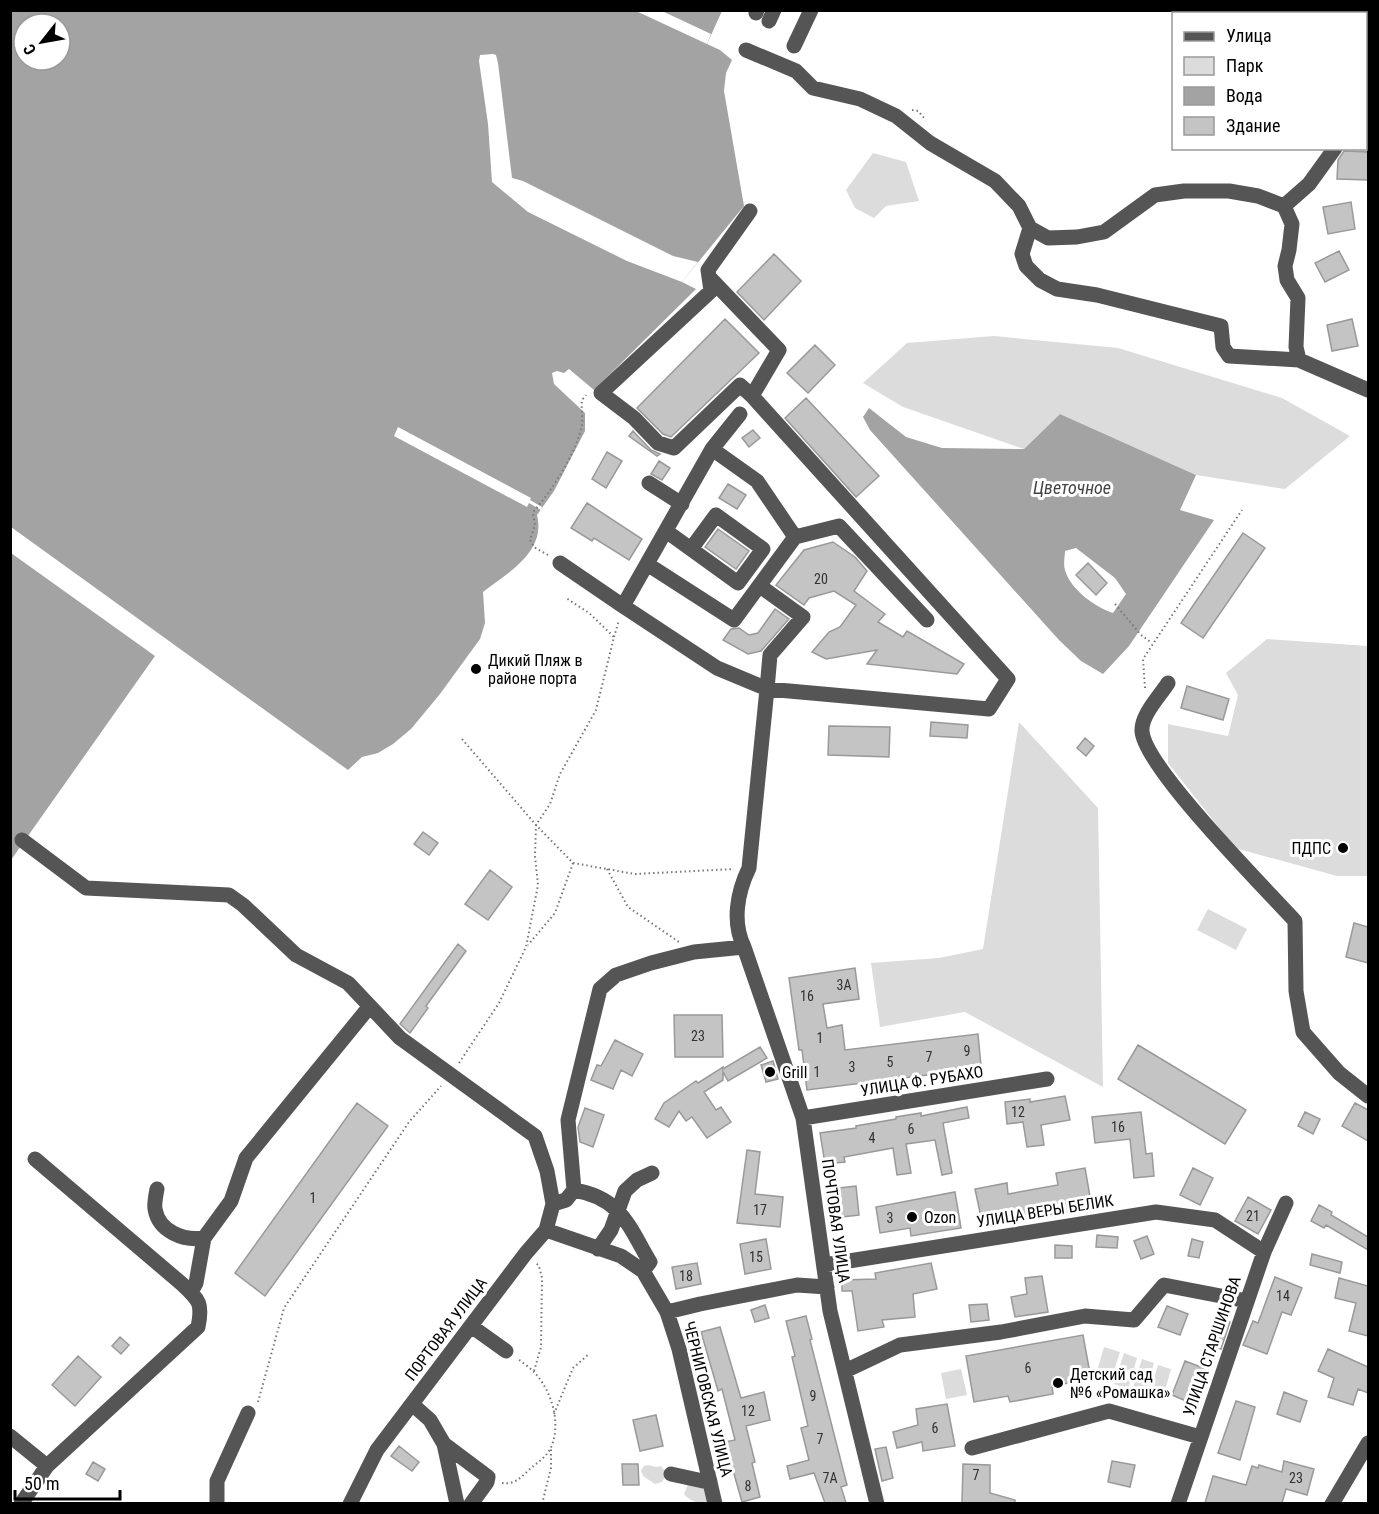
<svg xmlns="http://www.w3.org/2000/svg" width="1379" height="1514" font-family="'Roboto Condensed',sans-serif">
<rect width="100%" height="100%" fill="#fff"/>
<!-- green -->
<path fill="#dcdcdc" d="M873 153 906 162 919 201 886 206 874 218 855 208 846 190Z
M994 336 1118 348 1282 398 1350 436 1285 489 1196 475 1060 414 1024 449 903 407 863 383 907 343Z
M1267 639 1368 646V876H1337L1235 848 1168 763V724L1228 736 1238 695 1226 673Z
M1019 722 1098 808 1103 1087 965 1012 880 1027 871 963 939 958 983 949Z
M1208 909 1247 929 1236 950 1197 930Z
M1104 1347 1120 1352 1110 1383 1095 1378Z
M1124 1353 1137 1358 1128 1389 1114 1384Z
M1142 1359 1154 1363 1144 1394 1132 1390Z
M1158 1365 1171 1369 1163 1398 1149 1394Z
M961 1369 967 1395 946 1399 941 1373Z
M648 1465 656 1467 661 1466 667 1474 662 1482 655 1484 643 1476 641 1470 644 1466Z
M688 1484 704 1488 708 1503C697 1503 691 1502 684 1494Z"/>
<!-- water -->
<path fill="#a3a3a3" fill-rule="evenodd" d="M11 11H722L707 44 720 50 732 60 726 73 724 91 744 206 682 282 696 289 594 390 569 369 564 373 557 371 552 373 554 384 585 413V431L554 491 537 515C546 552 509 572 483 592L485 623 480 639 440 694 411 729 393 744 378 753 362 757 348 770 11 527ZM24 24H60V60H24Z
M869 408 906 437 942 448 1024 449 1060 414 1196 475 1180 510 1214 520 1129 646 1103 674 1081 661 1059 640 870 430 863 417ZM1076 548 1115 578 1126 594 1113 613C1095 607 1070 589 1065 570 1063 564 1065 556 1065 551Z
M11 553 155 656 11 860Z"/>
<!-- pier -->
<path fill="#fff" d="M636 11H662L711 34 707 44Z
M493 54 496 55 498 63 512 178 523 181 673 256 698 262 682 282 627 261 528 212 492 182 488 124 479 61 480 55Z
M398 427 531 498 530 500 542 507 541 510 529 503 527 507 394 436Z"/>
<!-- building -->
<path fill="#c4c4c4" stroke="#999" stroke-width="1.5" d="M1344 151 1368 152V180L1337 179 1338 160Z
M1351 202 1355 229 1328 234 1323 207Z
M1339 251 1349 270 1325 282 1315 263Z
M774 254 801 281 764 320 737 292Z
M725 319 759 353 671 437 663 434 637 408Z
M1352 319 1358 346 1332 351 1327 325Z
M815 345 835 365 808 393 787 373Z
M806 398 879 476 856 497 785 418Z
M753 430 760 438 749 447 742 438Z
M633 431 651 450 660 454 657 456 629 436Z
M607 452 622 461 606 488 592 479Z
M659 461 670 468 662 480 651 474Z
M728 484 746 495 737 509 719 498Z
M587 503 642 539 629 560 594 538 592 541 571 528Z
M718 529 749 551 736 569 705 547Z
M1243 533 1265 548 1203 638 1181 623Z
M833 542 855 557 867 571 854 591 885 614 878 622 903 637 907 631 964 664 957 674 867 664 877 650 826 659 812 652 829 632 840 627 856 605 834 591 809 598 804 605 776 585 804 550Z
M1088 563 1107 583 1096 595 1076 575Z
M775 609 789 619 761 651 748 654 723 640 731 629 739 628 749 635 758 633Z
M1187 686 1229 699 1223 720 1181 708Z
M931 722 968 725 967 738 930 736Z
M829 726 890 727 889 757 828 755Z
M1085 738 1094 746 1086 756 1077 748Z
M423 832 438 843 429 855 414 844Z
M490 870 512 887 488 920 465 904Z
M1354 923 1368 927V963L1346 957Z
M458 944 466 951 426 1006 428 1008 410 1033 400 1024Z
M855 968 859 999 823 1004 827 1028 842 1025 845 1050 978 1034 981 1066 943 1070V1073L807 1090 802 1050H799L789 978Z
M674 1015H722L723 1057H675Z
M615 1040 643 1054 632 1076 621 1070 613 1089 591 1080 597 1065 601 1066Z
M1138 1045 1246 1110 1225 1144 1118 1079Z
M760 1047 767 1058 728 1081 723 1072V1080L704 1092 716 1110 721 1107 731 1122 707 1138 692 1117 686 1121 679 1111 669 1127 655 1119 664 1103 696 1081 698 1083 723 1067V1069Z
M773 1061 778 1079 766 1082 761 1065Z
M1065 1096 1070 1120 1041 1125 1044 1145 1027 1147 1023 1122 1007 1124 1005 1102 1030 1099V1102Z
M357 1103 388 1126 265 1296 235 1273Z
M1355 1103 1368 1110V1141L1342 1126Z
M967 1107 969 1118 943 1123 952 1173 942 1175 935 1140 906 1144 911 1173 897 1175 893 1148 844 1157 845 1162 825 1164 820 1133 856 1128V1126L896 1119V1117L921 1113V1116Z
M585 1108 604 1115 593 1147 580 1142 578 1127Z
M1141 1112 1146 1154 1152 1153 1154 1176 1134 1178 1130 1139 1095 1143 1092 1117Z
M1305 1112 1320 1119 1313 1134 1298 1126Z
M747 1150 760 1152 755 1194 783 1197 780 1227 737 1223Z
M1085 1168 1092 1208 1023 1219 1021 1209 981 1217 975 1189 1007 1183 1008 1194 1058 1185 1056 1173Z
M1193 1168 1213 1178 1200 1205 1180 1195Z
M856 1186 859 1215 833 1218 830 1189Z
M955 1192 961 1228 911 1236 910 1228 880 1233 876 1207Z
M1248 1197 1271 1210 1258 1234 1235 1221Z
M1319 1205 1332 1212 1331 1215 1368 1237V1250L1326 1225 1324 1228 1311 1221Z
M1097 1235 1118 1237 1117 1248 1096 1247Z
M1147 1236 1154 1254 1141 1259 1134 1241Z
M766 1239 771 1269 745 1274 740 1244Z
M1192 1239 1203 1242 1199 1258 1188 1256Z
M1055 1245 1072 1246V1258H1055Z
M1312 1254 1342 1262 1340 1273 1310 1265Z
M697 1263 701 1284 676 1289 672 1267Z
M931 1263 937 1289 913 1294 915 1317 882 1320 884 1327 858 1331 852 1291H842V1280L876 1279 875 1273Z
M1042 1276 1048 1312 1015 1317 1011 1297 1027 1294 1025 1278Z
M1275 1277 1302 1288 1291 1315 1282 1312 1267 1354 1243 1345 1253 1321 1258 1323Z
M1339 1278 1368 1286V1336L1349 1331 1356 1303 1335 1298Z
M987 1304 989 1320 971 1322 969 1305Z
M765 1305 769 1318 755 1322 751 1310Z
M1167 1306 1188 1314 1180 1335 1158 1327Z
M806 1316 812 1339 810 1340 847 1485 841 1487 846 1503H825L814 1473 790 1479 787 1466 809 1460 801 1428 808 1426 792 1357 795 1356 786 1321Z
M1220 1319 1230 1322 1221 1349 1211 1346Z
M720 1327 741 1398 764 1392 770 1420 746 1426 755 1462 752 1463 760 1497 742 1502 725 1442 735 1440 722 1389 718 1391 701 1332Z
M1083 1335 1091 1379 1052 1386 1053 1394 1010 1402 1008 1396 974 1402 966 1356Z
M120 1337 129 1345 121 1354 112 1346Z
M1328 1349 1368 1367V1393L1358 1389 1353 1405 1328 1397 1334 1378 1318 1371Z
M78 1356 101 1377 75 1406 52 1385Z
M1185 1361 1206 1369 1193 1404 1172 1395Z
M1284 1392 1307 1401 1300 1422 1277 1414Z
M1236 1401 1255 1407 1240 1460 1218 1453Z
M947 1404 955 1446 923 1451 922 1442 897 1448 893 1432 918 1425 916 1409Z
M656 1415 663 1446 640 1451 633 1420Z
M399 1446 419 1462 412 1471 391 1456Z
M886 1447 893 1478 882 1481 875 1449Z
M1112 1461 1135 1465 1130 1487 1108 1482Z
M1284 1461 1314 1469 1307 1495 1286 1489 1282 1503H1205L1213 1476 1246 1485 1252 1466 1258 1468 1259 1465 1282 1472Z
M93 1462 105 1469 98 1481 86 1474Z
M622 1464H638L639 1485H623Z
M963 1464 990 1465V1493L1015 1500V1503H962Z"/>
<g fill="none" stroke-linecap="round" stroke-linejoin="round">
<!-- path -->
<path stroke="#777" stroke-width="2" stroke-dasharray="1.5 3" stroke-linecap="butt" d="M912 110 918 111 926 120
M548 555 534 547 530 540 535 525 533 512C551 492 578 451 582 424 583 416 581 408 582 400L586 395
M1115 604 1141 635 1152 643
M614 637 619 620
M1145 688 1143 659 1242 510
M462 739 536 825 573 863 555 913 528 945
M573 863 635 874 734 869
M607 869 628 907 679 942
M459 1063 499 1003 526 947 538 885 535 856 536 825 550 804 560 774 596 710 614 637 589 613 566 598
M534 1371 541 1347 542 1278 539 1266 536 1263
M258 1402 284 1308 409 1122 441 1086
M554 1414 573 1368 589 1354
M502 1483C515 1485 521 1477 530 1469 538 1462 548 1456 552 1445 561 1421 551 1389 533 1371 529 1367 523 1363 518 1359
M542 1504 551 1468V1447"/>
<!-- minor -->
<path stroke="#555" stroke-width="15" d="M756 13 757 10
M769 21 774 10
M794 46 811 10
M746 50 796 71 813 88 860 99 896 116 930 143 995 181 1019 206 1030 228 1048 238 1077 237 1104 232 1155 195 1184 191H1229L1258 196 1284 206 1292 224 1289 250 1285 266 1287 280 1298 298 1296 347 1299 360 1368 390
M1366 125 1368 122
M1284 206 1309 184 1335 148
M750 211 708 270 711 291 601 393 634 418 658 443 674 448 740 385 752 396
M1030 228 1022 254 1026 266 1040 280 1057 289 1097 295 1221 326 1223 347 1229 356 1299 360
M709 277 779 350 752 396 1008 679 989 709 767 689 749 868C737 893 732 922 744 947L803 1118 830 1311 877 1504
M740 414 712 449 623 606 717 668 767 689 770 655 803 617 760 586
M712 449 757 481 795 537 839 526 927 620
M649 483 682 504
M666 531 738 583 763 549 716 515 691 549
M560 563 623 606
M647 564 734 620 795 537
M1168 683C1160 696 1141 715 1142 731 1144 767 1266 889 1295 921L1296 991 1303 1032 1339 1073 1368 1096
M22 840 86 888 229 895 243 905 296 955 348 983 400 1038 535 1136 547 1171 553 1204 546 1230 526 1253 377 1450 350 1504
M803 1118 1047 1079
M157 1189C156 1195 154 1203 155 1209 159 1232 184 1241 204 1238L231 1201 246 1158 370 1006
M574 1190C621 1198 628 1225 650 1262L643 1271
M553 1204 566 1200 574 1190 568 1120 600 989 616 975 651 963 694 952 744 947
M546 1230 621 1256 643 1271 667 1312 679 1349 715 1504
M598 1249 611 1230 625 1191 637 1180 652 1173
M824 1265 1156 1212 1215 1220 1264 1252
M191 1292 196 1283 204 1238
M667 1312 700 1304 797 1285 827 1287
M471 1326 506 1351
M845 1371 900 1345 1001 1332 1085 1316 1134 1320 1164 1285 1247 1301
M412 1404 430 1420 444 1444 457 1504
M10 1436 47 1466
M444 1444 488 1477 487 1482 471 1504
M972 1448 1109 1411 1200 1437
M671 1474 703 1481H710
M21 1504 47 1466 198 1327C203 1303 199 1300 182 1284L35 1159
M217 1504V1481L248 1413
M1178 1504 1264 1252 1286 1203
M1332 1504 1368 1443"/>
</g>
<!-- markers -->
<g fill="#000" stroke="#fff" stroke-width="2">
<circle cx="476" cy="669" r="6"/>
<circle cx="1343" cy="848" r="6"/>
<circle cx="770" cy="1072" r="6"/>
<circle cx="912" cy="1217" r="6"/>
<circle cx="1058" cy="1383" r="6"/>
</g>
<g text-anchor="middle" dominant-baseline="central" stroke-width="6" stroke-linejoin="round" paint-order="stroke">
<!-- number labels -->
<g font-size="14" fill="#313131">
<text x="821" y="579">20</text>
<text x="844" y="985">3А</text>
<text x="807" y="996">16</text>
<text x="698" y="1036">23</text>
<text x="820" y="1038">1</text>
<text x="967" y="1051">9</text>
<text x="929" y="1057">7</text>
<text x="890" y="1062">5</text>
<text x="852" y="1067">3</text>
<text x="817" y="1072">1</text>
<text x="1018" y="1112">12</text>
<text x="1118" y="1127">16</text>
<text x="911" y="1129">6</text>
<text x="872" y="1138">4</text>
<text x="313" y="1198">1</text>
<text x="760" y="1210">17</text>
<text x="1253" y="1216">21</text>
<text x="890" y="1218">3</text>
<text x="756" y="1257">15</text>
<text x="686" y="1276">18</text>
<text x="1283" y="1296">14</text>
<text x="1028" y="1368">6</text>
<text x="813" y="1396">9</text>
<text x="748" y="1411">12</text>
<text x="935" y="1428">6</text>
<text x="820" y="1439">7</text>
<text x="976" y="1475">7</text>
<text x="830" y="1478">7А</text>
<text x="1296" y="1478">23</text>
<text x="748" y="1486">8</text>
</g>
<!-- poi labels -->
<g font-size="16" fill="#000" stroke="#fff" text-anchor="start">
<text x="488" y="660">Дикий Пляж в<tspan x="488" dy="18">районе порта</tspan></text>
<text x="1331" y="848" text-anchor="end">ПДПС</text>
<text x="782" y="1072">Grill</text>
<text x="924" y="1217">Ozon</text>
<text x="1070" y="1374">Детский сад<tspan x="1070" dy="18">№6 «Ромашка»</tspan></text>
</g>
<!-- street labels -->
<g font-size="16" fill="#000" stroke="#fff">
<text transform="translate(922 1081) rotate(-9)">УЛИЦА Ф. РУБАХО</text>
<text transform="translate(1045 1211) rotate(-9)">УЛИЦА ВЕРЫ БЕЛИК</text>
<text transform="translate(836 1221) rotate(82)">ПОЧТОВАЯ УЛИЦА</text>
<text transform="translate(446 1329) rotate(-53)">ПОРТОВАЯ УЛИЦА</text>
<text transform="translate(1212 1346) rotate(-71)">УЛИЦА СТАРШИНОВА</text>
<text transform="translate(708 1399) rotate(76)">ЧЕРНИГОВСКАЯ УЛИЦА</text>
</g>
<!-- water labels -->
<g font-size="18" font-style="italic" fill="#444" stroke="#fff">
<text x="1072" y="487">Цветочное</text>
</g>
</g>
<!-- border -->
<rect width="1379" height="1514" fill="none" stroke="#000000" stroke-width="24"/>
<!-- legend -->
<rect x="1172" y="12" width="195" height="138" fill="#ffffff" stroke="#999999" stroke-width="1.5"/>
<rect x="1184" y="32" width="30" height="9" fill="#555555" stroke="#999999" stroke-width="1.5"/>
<text x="1226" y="42" font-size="18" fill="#000000">Улица</text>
<rect x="1184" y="57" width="30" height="18" fill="#dcdcdc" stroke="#999999" stroke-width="1.5"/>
<text x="1226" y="72" font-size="18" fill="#000000">Парк</text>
<rect x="1184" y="87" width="30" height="18" fill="#a3a3a3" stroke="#999999" stroke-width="1.5"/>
<text x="1226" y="102" font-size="18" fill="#000000">Вода</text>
<rect x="1184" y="117" width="30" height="18" fill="#c4c4c4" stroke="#999999" stroke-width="1.5"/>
<text x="1226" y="132" font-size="18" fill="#000000">Здание</text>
<!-- north arrow -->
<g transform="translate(42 42) rotate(239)"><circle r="28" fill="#ffffff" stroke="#999999" stroke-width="1.5"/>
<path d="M0-4.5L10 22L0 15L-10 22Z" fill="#000000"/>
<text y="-9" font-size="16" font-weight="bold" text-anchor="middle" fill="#000000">С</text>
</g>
<!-- scale -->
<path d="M15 1490v9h105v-9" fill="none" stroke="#000000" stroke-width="3"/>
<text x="24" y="1490" font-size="18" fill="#000000" stroke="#ffffff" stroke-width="4.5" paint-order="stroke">50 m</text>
</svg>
